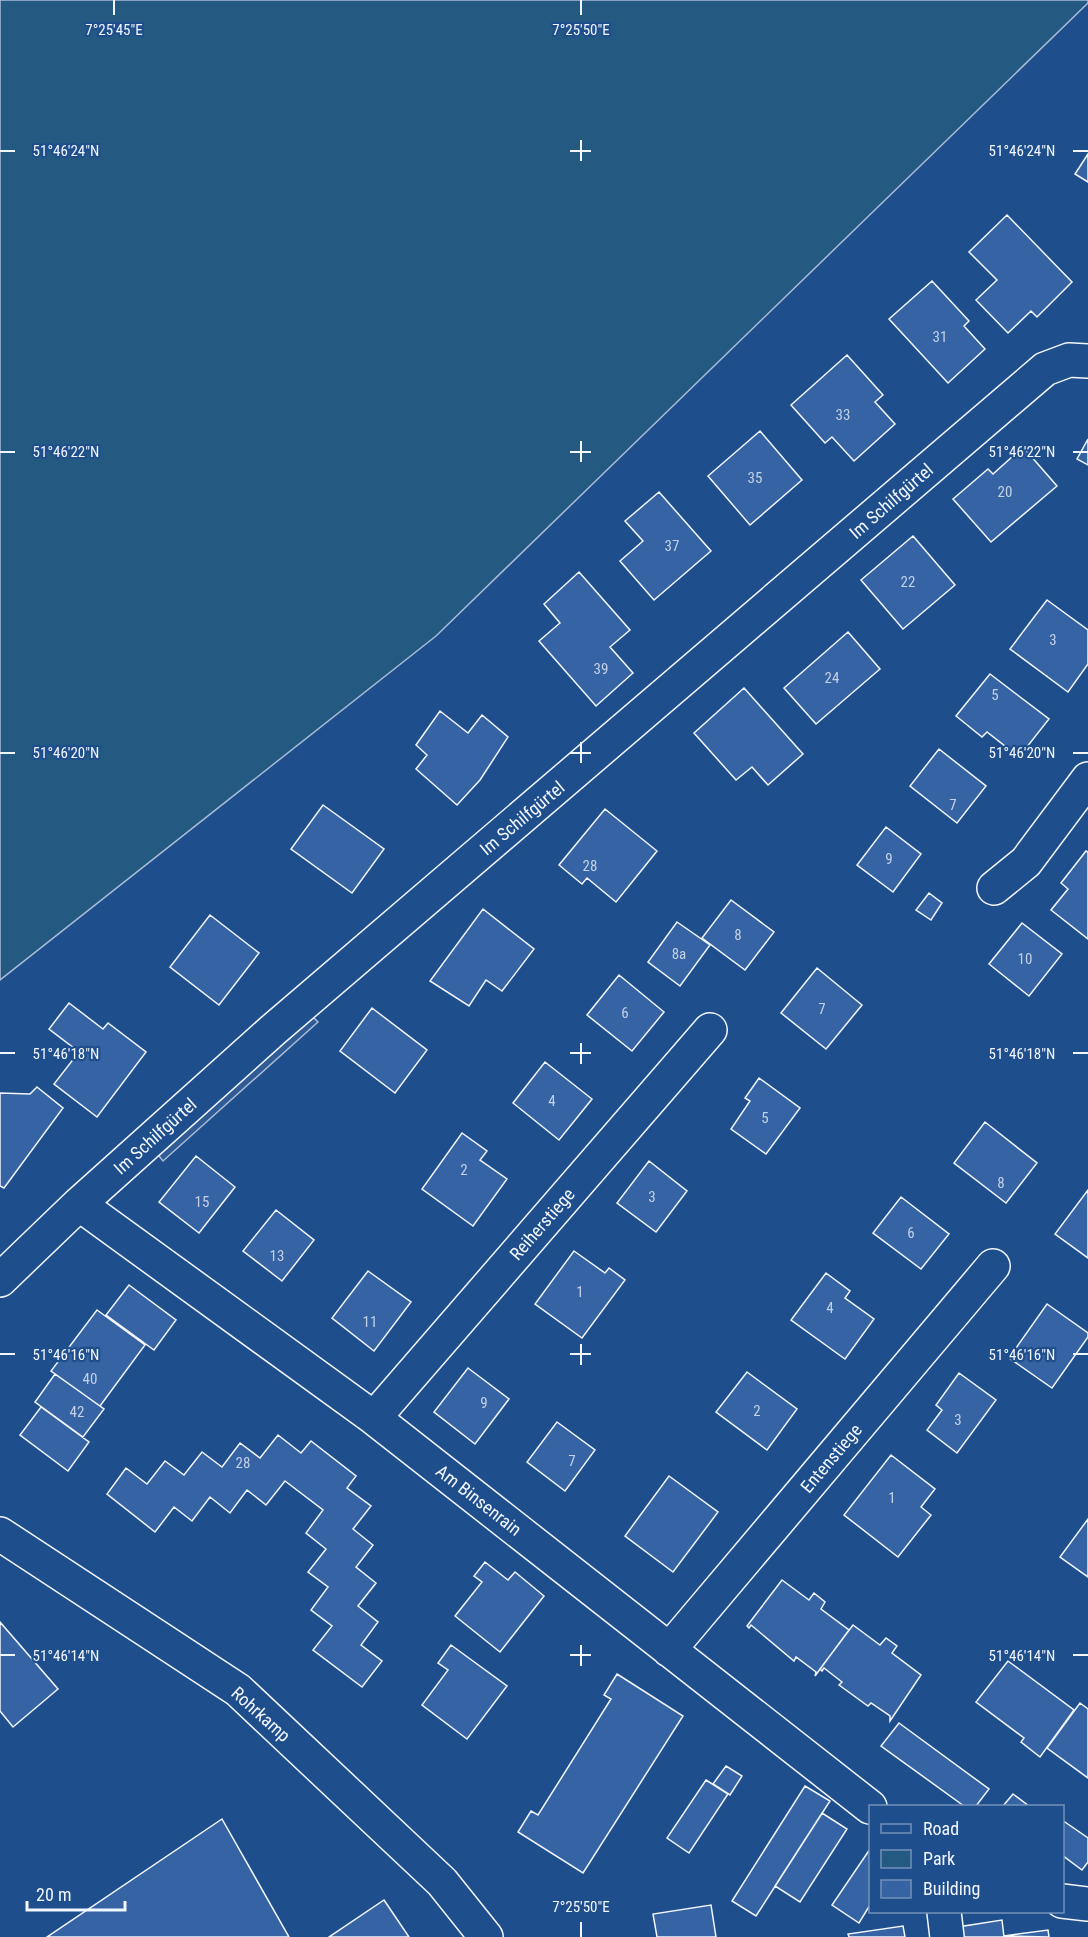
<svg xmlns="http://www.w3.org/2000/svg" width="1088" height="1937" font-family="'Roboto Condensed',sans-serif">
<rect width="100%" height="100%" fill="#1f4e8c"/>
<!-- green -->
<path fill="#245a82" stroke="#a8bbd7" stroke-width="1.5" d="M0 0H1088V3L436 636 0 980Z"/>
<!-- parking -->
<path fill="#305b95" stroke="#a8bbd7" stroke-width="1.5" d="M310 1014 318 1022 163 1161 156 1152Z"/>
<!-- building -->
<path fill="#3563a3" stroke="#f2f6ff" stroke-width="1.5" d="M1088 154V182L1075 174Z
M1007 215 1072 282 1037 317 1031 311 1008 333 976 300 997 280 969 252Z
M932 281 969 321 964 326 985 349 948 383 889 319Z
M847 355 883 395 875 402 895 424 854 461 832 437 825 443 791 405Z
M760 431 802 480 750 525 708 476Z
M1088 439V465L1077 459Z
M1023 447 1057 486 991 542 953 499 988 469 993 474Z
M659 492 711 551 654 600 620 561 643 541 625 521Z
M913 536 955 585 903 629 861 580Z
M579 572 630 630 610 647 633 673 596 706 539 641 560 623 544 604Z
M1047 600 1088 630V664L1068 692 1010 649Z
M848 632 880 669 816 724 784 688Z
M990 674 1049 719 1019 757 987 732 982 737 956 716Z
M744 688 803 754 768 785 752 767 736 780 694 733Z
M440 711 468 733 482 715 508 737 480 780 457 805 416 769 427 755 416 745Z
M939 749 986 786 957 823 910 786Z
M323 805 384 849 352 893 291 849Z
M605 809 657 851 616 902 587 878 582 884 559 865Z
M886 827 921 854 893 892 857 865Z
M1086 851 1088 852V939L1051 910 1068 889 1061 883Z
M929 893 942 903 931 920 916 910Z
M731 900 774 932 745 970 702 938Z
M483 909 534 949 502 991 486 980 469 1006 430 981Z
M210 915 259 953 219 1005 170 967Z
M677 922 710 945 680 986 648 962Z
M1022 923 1062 954 1029 996 989 964Z
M817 968 862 1005 826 1049 781 1013Z
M619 975 664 1012 632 1051 587 1015Z
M69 1003 103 1029 108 1023 146 1052 97 1117 54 1084 79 1052 49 1029Z
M372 1008 427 1050 395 1093 340 1051Z
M545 1062 592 1099 559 1140 513 1103Z
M759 1078 800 1108 766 1154 731 1129 750 1101 745 1098Z
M37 1087 63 1108 4 1188 0 1186V1093L30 1094Z
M985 1122 1037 1163 1006 1203 954 1163Z
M462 1133 487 1151 480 1160 507 1179 473 1226 422 1189Z
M196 1156 235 1187 199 1233 159 1202Z
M649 1161 687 1191 656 1232 617 1203Z
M1088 1190V1258L1055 1234Z
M901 1197 949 1234 921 1269 873 1233Z
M276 1210 314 1240 282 1281 243 1251Z
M574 1251 605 1273 609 1268 625 1280 582 1338 535 1304Z
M368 1271 411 1302 374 1351 332 1318Z
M826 1273 850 1291 845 1298 874 1319 845 1359 791 1320Z
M129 1285 176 1320 154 1350 106 1315Z
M1047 1304 1088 1333V1337L1052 1388 1009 1358Z
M97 1310 145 1345 100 1406 51 1371Z
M468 1368 509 1399 475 1444 434 1412Z
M747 1372 797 1409 767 1450 716 1412Z
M959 1373 996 1400 957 1453 927 1430 942 1410 936 1405Z
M55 1374 104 1409 83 1437 35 1402Z
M41 1407 89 1442 68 1471 20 1435Z
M557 1422 595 1450 565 1491 527 1462Z
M278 1435 301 1453 311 1441 356 1476 347 1488 371 1506 353 1529 373 1545 356 1567 376 1583 358 1606 378 1622 361 1645 382 1661 362 1687 313 1650 332 1626 311 1610 328 1587 308 1572 326 1549 306 1533 323 1510 285 1481 266 1505 247 1490 230 1513 210 1497 192 1521 174 1507 155 1532 107 1494 126 1468 147 1484 165 1461 184 1475 202 1452 222 1467 240 1443 260 1458Z
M891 1455 935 1489 921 1507 931 1515 898 1557 844 1515Z
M669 1476 718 1512 673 1572 625 1536Z
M1088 1519V1577L1060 1557Z
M485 1562 508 1580 515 1572 544 1596 500 1652 455 1616 482 1582 474 1576Z
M782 1580 809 1600 814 1593 825 1602 821 1609 849 1630 815 1676 816 1672 796 1657 794 1661 751 1625 749 1628 747 1626Z
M0 1622 58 1689 13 1727 0 1711Z
M853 1625 880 1645 886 1638 897 1646 892 1653 921 1675 890 1721V1716L871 1703 868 1706 839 1685 842 1682 824 1668 822 1671 820 1669Z
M451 1645 507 1686 467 1739 422 1705 448 1670 438 1663Z
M1008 1661 1074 1710 1040 1757 1021 1742 1024 1738 976 1702Z
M617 1674 683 1716 583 1873 518 1832 531 1811 538 1815 611 1699 604 1695Z
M1080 1703 1088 1709V1778L1047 1748Z
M899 1723 989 1789 976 1806H964L881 1746Z
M726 1766 742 1776 730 1795 713 1784Z
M706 1780 728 1794 689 1853 667 1838Z
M805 1786 830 1801 756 1916 732 1901Z
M1013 1794 1029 1806H1003Z
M822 1813 847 1829 800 1902 775 1886Z
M222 1819 289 1937H47Z
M1062 1820 1088 1838V1862L1082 1870 1062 1855Z
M870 1849V1905L859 1923 832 1905Z
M384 1900 409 1937H329Z
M711 1905 716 1937H657L653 1914Z
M1002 1920 1004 1937H959L958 1927Z
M903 1926 905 1937H849L848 1934Z
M1048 1930 1049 1937 1004 1936Z"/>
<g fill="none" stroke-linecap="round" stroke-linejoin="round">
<!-- minor casing -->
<g stroke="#f2f6ff" stroke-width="36">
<path id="minor" d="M994 888 1026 862 1088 779
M79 1204 374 1418 870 1807
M0 1280 79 1204 273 1030 1045 369 1069 360 1088 361
M374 1418 710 1030
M0 1534 238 1690 442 1882 486 1937
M669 1650 993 1266
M1062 1901 1088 1904
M944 1912 947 1937"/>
</g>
<!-- minor -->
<use href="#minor" stroke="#1f4e8c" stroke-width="33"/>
</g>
<!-- ticks -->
<path fill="none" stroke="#f2f6ff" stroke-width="2" d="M114 0V15M581 0V15M581 140V161M0 151H15M570 151H591M1073 151H1088M581 441V462M0 452H15M570 452H591M1073 452H1088M581 742V763M0 753H15M570 753H591M1073 753H1088M581 1043V1064M0 1053H15M570 1053H591M1073 1053H1088M581 1344V1365M0 1354H15M570 1354H591M1073 1354H1088M581 1645V1666M0 1655H15M570 1655H591M1073 1655H1088M581 1922V1937"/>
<g text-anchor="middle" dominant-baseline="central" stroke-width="4.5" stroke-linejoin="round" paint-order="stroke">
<!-- number labels -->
<g font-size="15" fill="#c3d1e8">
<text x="940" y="337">31</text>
<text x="843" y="415">33</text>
<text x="755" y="478">35</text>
<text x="1005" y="492">20</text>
<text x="672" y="546">37</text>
<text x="908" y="582">22</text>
<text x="1053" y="640">3</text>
<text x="601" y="669">39</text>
<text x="832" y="678">24</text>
<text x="995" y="695">5</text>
<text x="953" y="805">7</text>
<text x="889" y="859">9</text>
<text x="590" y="866">28</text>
<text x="738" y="935">8</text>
<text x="679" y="954">8a</text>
<text x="1025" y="959">10</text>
<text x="822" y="1009">7</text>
<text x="625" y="1013">6</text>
<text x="552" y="1101">4</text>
<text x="765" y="1118">5</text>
<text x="464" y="1170">2</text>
<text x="1001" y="1183">8</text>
<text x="652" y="1197">3</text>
<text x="202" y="1202">15</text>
<text x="911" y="1233">6</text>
<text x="277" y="1256">13</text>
<text x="580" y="1292">1</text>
<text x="830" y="1308">4</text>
<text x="370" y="1322">11</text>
<text x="90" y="1379">40</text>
<text x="484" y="1403">9</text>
<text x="757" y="1411">2</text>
<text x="77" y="1412">42</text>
<text x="958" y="1420">3</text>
<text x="572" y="1461">7</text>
<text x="243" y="1463">28</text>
<text x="892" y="1498">1</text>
</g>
<!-- street labels -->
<g font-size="18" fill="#f2f6ff" stroke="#1f4e8c">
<text transform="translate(891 501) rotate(-41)">Im Schilfgürtel</text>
<text transform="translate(522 818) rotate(-40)">Im Schilfgürtel</text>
<text transform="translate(155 1136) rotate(-42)">Im Schilfgürtel</text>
<text transform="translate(542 1224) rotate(-49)">Reiherstiege</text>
<text transform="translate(831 1458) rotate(-50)">Entenstiege</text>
<text transform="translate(479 1500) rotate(38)">Am Binsenrain</text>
<text transform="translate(261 1714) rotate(42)">Rohrkamp</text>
</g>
</g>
<g font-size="15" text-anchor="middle" fill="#f2f6ff" stroke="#1f4e8c" stroke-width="4.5" stroke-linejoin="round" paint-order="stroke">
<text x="114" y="35">7°25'45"E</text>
<text x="581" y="35">7°25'50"E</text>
<text x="66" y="156">51°46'24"N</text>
<text x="1022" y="156">51°46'24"N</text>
<text x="66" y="457">51°46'22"N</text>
<text x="1022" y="457">51°46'22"N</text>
<text x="66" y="758">51°46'20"N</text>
<text x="1022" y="758">51°46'20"N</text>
<text x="66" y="1059">51°46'18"N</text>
<text x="1022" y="1059">51°46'18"N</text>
<text x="66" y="1360">51°46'16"N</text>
<text x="1022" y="1360">51°46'16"N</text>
<text x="66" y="1661">51°46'14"N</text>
<text x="1022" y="1661">51°46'14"N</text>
<text x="581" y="1912">7°25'50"E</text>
</g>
<!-- legend -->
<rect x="869" y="1805" width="195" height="108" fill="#1f4e8c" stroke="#7391ba" stroke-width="1.5"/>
<rect x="881" y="1824" width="30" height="9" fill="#1f4e8c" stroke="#7391ba" stroke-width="1.5"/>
<text x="923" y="1835" font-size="18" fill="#f2f6ff">Road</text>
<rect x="881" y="1850" width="30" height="18" fill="#245a82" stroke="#7391ba" stroke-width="1.5"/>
<text x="923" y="1865" font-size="18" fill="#f2f6ff">Park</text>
<rect x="881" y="1880" width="30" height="18" fill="#3563a3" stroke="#7391ba" stroke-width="1.5"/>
<text x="923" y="1895" font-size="18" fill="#f2f6ff">Building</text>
<!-- scale -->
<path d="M27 1901v9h98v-9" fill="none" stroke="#f2f6ff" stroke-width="3"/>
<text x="36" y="1901" font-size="18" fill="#f2f6ff" stroke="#1f4e8c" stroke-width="4.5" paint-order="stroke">20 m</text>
</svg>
